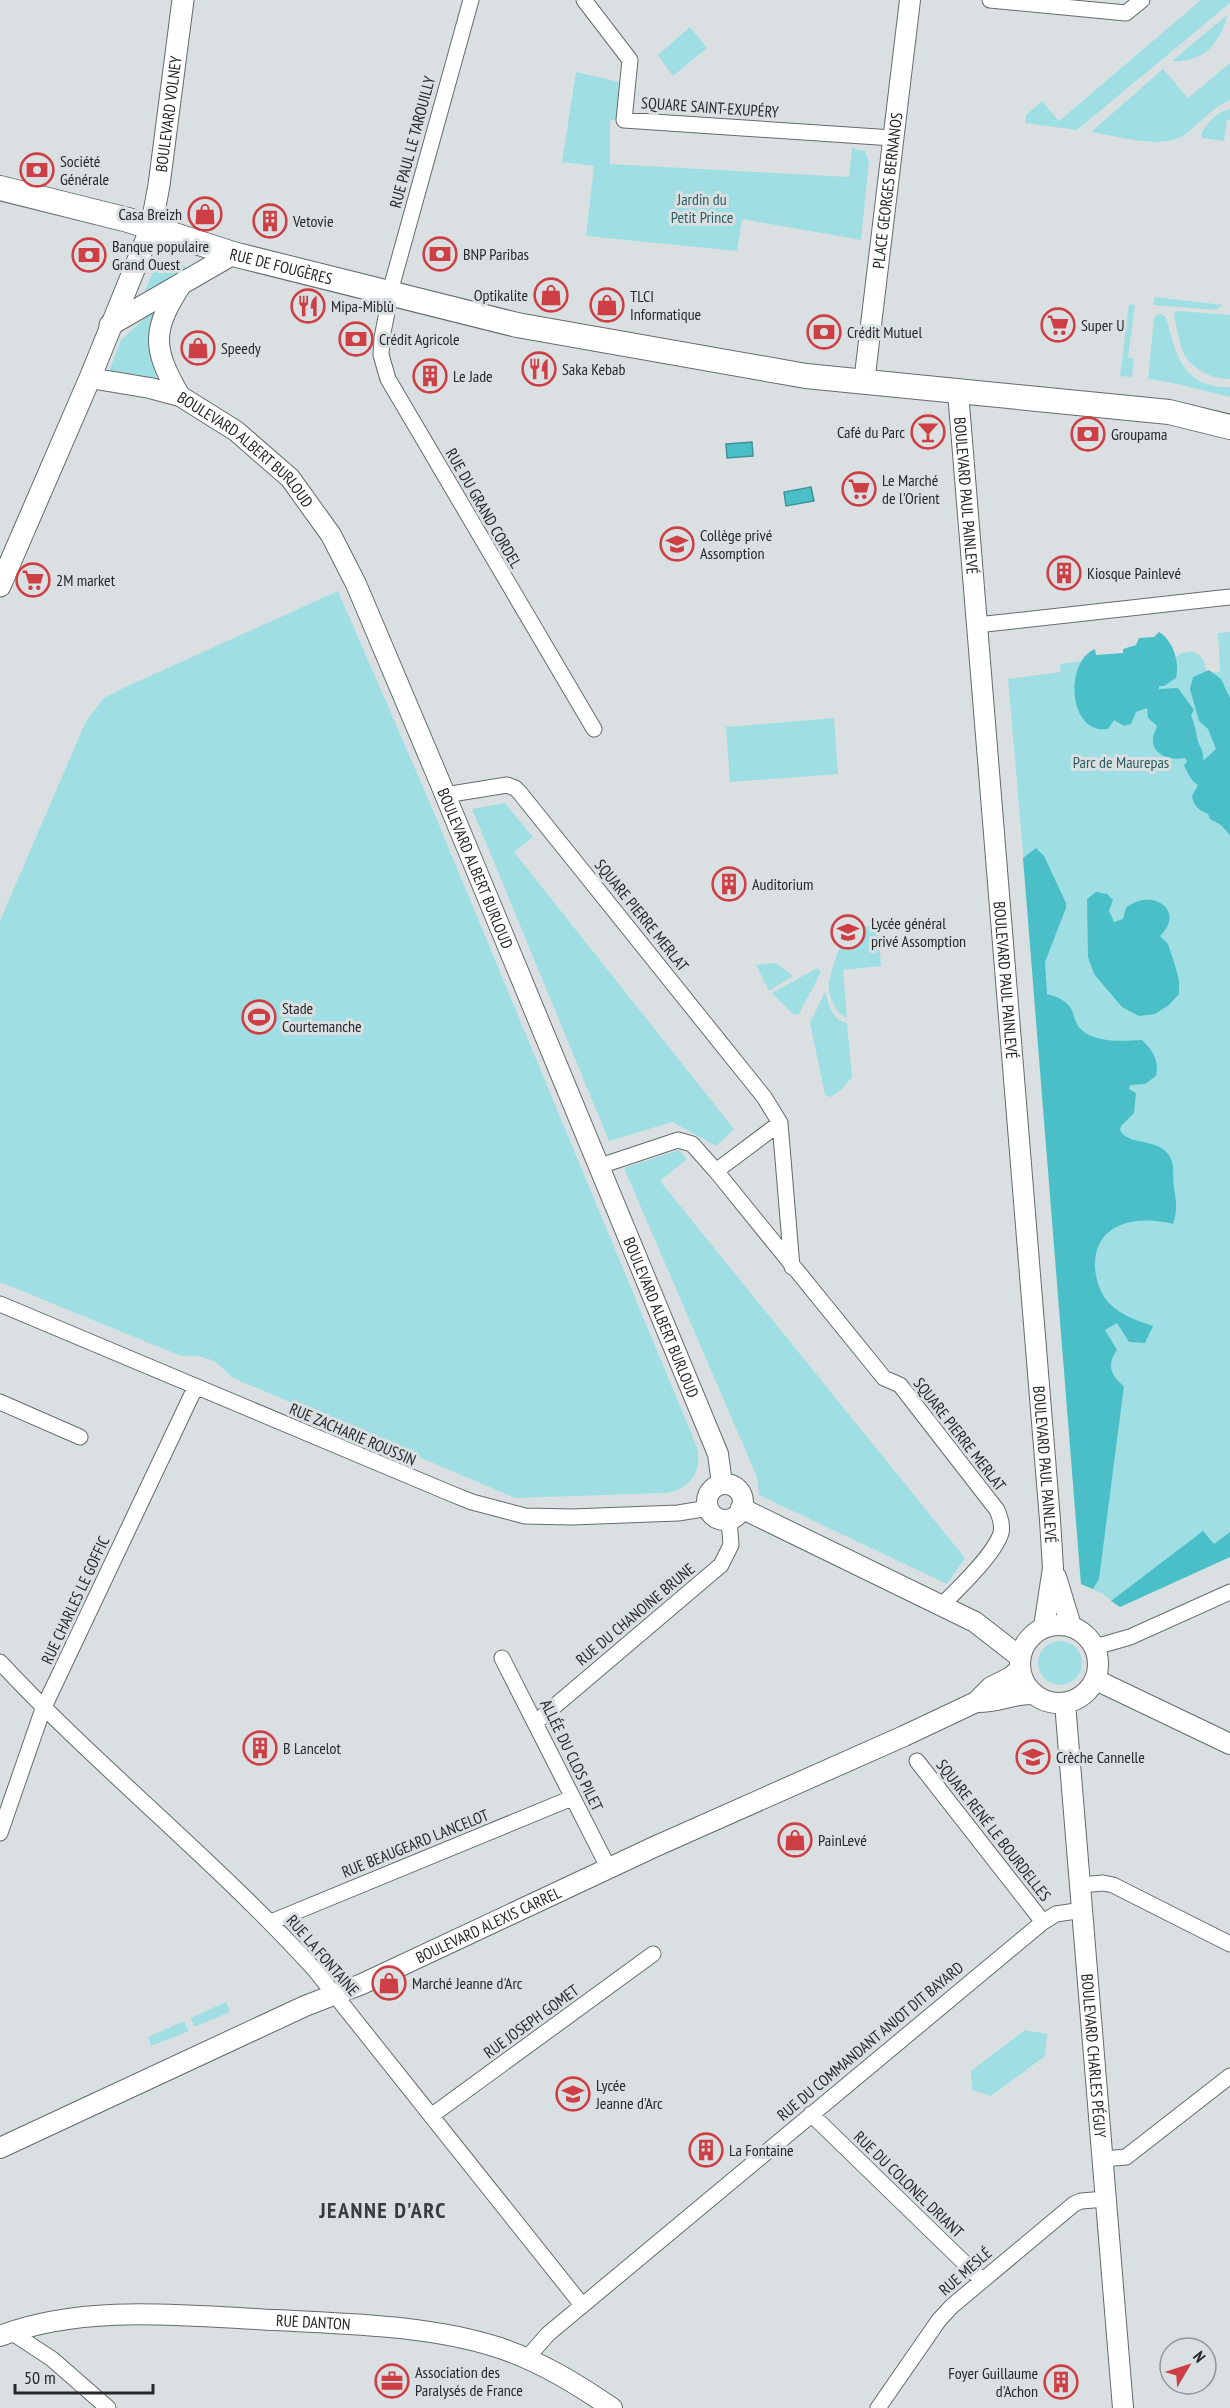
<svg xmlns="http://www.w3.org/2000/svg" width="1230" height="2408" font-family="'PT Sans Narrow',sans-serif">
<rect width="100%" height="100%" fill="#dae0e1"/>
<!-- green -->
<path fill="#9fdfe4" d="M1201 0H1230V3L1077 130 1025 123 1026 115 1042 101 1059 121Z
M1227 15C1222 42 1202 64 1172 61Z
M690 27 707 48 673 76 658 55Z
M1230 63V100C1212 108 1201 122 1186 134 1164 151 1118 136 1091 132L1163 69 1188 98Z
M576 72 628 84 624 120H610V164L849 177 852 148 865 151 869 161 861 240 742 219 737 251 586 236 594 166 562 162Z
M1230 109V120H1227L1224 141 1202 138 1201 134C1208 122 1216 112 1230 109Z
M159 258 187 267 144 295H143Z
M1155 297 1223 305 1216 310 1153 305Z
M1129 304 1135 305 1128 357 1134 359 1132 377 1120 376Z
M157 307 158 375 152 381 108 374 121 340Z
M1179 311 1230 315V379C1214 380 1192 369 1184 354 1179 343 1177 328 1174 316L1175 312Z
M1159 313 1166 317C1176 354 1182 388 1230 387V397L1173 383 1148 379 1154 318Z
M338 591 430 803 697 1447C703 1472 689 1491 663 1493L515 1498 231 1377C216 1359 204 1355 181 1356L0 1282V921L86 721 104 698 119 690Z
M1230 632V1557L1120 1607 1103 1594 1081 1584 1036 1003 1008 679 1061 672 1060 664 1081 661 1084 656 1171 662C1186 644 1206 650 1206 673L1220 672 1218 633Z
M834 718 838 774 730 782 726 727Z
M505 803 533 837 514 852 734 1129 716 1146 672 1122 609 1141 472 809Z
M878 925 881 966 843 970 847 1018C836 1015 827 994 829 983 832 964 841 946 847 928Z
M776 963 793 976 769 991 756 965Z
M817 968 821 972 799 1014H793L772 993Z
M825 992C829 1004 832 1021 847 1023L852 1077 841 1090 831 1097 825 1095 810 1023Z
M679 1150 687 1159 660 1181 965 1558 947 1584 759 1495 757 1477 624 1168Z
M1038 1663a22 22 0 1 1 44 0a22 22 0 1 1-44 0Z
M226 2002 230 2012 194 2027 191 2018Z
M184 2021 189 2031 151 2046 148 2037Z
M1025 2030 1047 2034 1045 2056 991 2096 972 2090 971 2071Z"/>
<!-- forest -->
<path fill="#4bbfc8" d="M1159 632C1173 640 1180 662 1176 678L1164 686H1159V689L1178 688 1194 710 1191 715C1194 723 1196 730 1197 738 1200 749 1204 749 1203 761L1216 749 1208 729 1199 721 1190 689 1193 677 1209 670 1221 679 1230 698V835L1221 825 1210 819 1208 814C1200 811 1193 806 1192 796L1198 785C1191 781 1187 772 1184 765L1187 762 1185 758C1173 761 1153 756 1153 741 1152 735 1156 731 1157 726L1148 718 1147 708 1136 712 1131 724 1124 726 1114 720 1108 729C1068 735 1064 662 1095 649L1096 655 1123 653V649L1136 645 1139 638 1154 637Z
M1036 848 1044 856 1066 903V908L1045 962 1047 994C1058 997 1069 1001 1073 1013 1074 1017 1076 1023 1078 1026 1092 1044 1123 1041 1142 1040 1152 1049 1160 1062 1156 1076L1145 1084 1130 1085 1129 1089 1136 1093 1134 1113 1121 1126 1120 1130C1128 1147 1161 1136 1171 1159 1175 1168 1172 1177 1174 1187 1176 1203 1178 1208 1173 1224 1138 1215 1093 1222 1095 1268 1096 1281 1101 1296 1111 1305 1123 1316 1138 1321 1153 1326L1145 1343 1129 1342 1117 1323 1105 1330 1117 1350C1106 1364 1111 1377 1124 1386L1099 1579 1093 1589 1081 1584 1023 858Z
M1096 892 1107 894 1113 900 1109 911 1114 922 1123 919 1126 908C1151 887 1187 910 1160 936L1168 944 1174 962 1179 980V994L1169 1005 1155 1014 1139 1016 1122 1007 1094 974 1088 957 1087 899Z
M1203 1531 1214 1544 1230 1532V1557L1120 1607 1111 1601Z"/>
<!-- water -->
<path fill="#4bbfc8" stroke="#409298" stroke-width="1.5" d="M752 442 753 456 727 458 726 444Z
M811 487 814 501 786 506 784 492Z"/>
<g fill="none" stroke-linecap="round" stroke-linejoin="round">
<!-- minor casing -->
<g stroke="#656b6b" stroke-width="17">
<path id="minor" d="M471 0 393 281 382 338 381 355 388 379 594 729
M584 0 630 60 624 120 893 138
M990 0 1126 13 1142 0
M977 625 1230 597
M445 795 507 785 515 788 520 793 764 1097 780 1123 716 1171 692 1144 678 1140 600 1166
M780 1123 792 1267
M716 1171 884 1378 900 1385 997 1510C1000 1517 1003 1525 1001 1533 995 1554 957 1590 941 1606
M0 1304 452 1494 472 1502 525 1516 572 1517 678 1513 709 1508
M0 1402 80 1437
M1095 1647 1130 1637 1230 1592
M502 1658 609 1869
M0 1662C100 1769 216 1861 315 1970L582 2305
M536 1722 721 1565 731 1545 729 1519
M917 1761 1043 1922
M0 1833 43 1709 195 1388
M1081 1885 1103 1883 1113 1885 1230 1944
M271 1922 572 1798
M811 2114 981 2279
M431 2116 653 1954
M1103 2159 1126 2157 1230 2076
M11 2332 52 2359 108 2408
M527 2358 548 2334 1043 1922 1056 1914 1083 1910
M878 2408 939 2320 952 2306 1074 2204 1081 2201 1106 2199"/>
</g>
<!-- tertiary casing -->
<g stroke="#656b6b" stroke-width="22">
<g id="tertiary">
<path id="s1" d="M90 378 150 388 180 396 236 431 290 478 331 535 356 584 439 780 718 1454 722 1484"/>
<path id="s2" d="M864 383 910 0"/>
<path id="s3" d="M958 392 1050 1520 1053 1568 1044 1627"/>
<path d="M180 396C151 347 152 329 183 282"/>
<circle cx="725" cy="1502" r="18"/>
<path d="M741 1508 975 1622 1020 1657"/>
<path d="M1056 1577 1071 1626"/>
<circle cx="1059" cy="1664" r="39"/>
<path d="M1096 1680 1230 1744"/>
<path d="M976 1702C997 1703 1013 1693 1034 1694"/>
<path id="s4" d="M1065 1703 1123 2408"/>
<path id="s5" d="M0 2148 305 2006 362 1984 654 1847 904 1736 976 1702 991 1687 1011 1677 1020 1669"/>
<path id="s6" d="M0 2336C84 2303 188 2316 275 2320 349 2324 429 2325 500 2348 541 2362 577 2384 612 2408"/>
</g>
</g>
<!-- secondary casing -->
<g stroke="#656b6b" stroke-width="23">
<g id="secondary">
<path d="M110 325 233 254"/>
<path id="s7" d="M0 586 90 378 151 228 159 185 183 0"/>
</g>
</g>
<!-- primary casing -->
<g stroke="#656b6b" stroke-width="26">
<g id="primary">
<path id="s8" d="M0 188 128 220 233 254 517 325 806 376 1169 412 1230 427"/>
</g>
</g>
<!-- minor -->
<use href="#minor" stroke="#fff" stroke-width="15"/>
<!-- tertiary -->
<use href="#tertiary" stroke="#fff" stroke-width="20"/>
<!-- secondary -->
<use href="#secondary" stroke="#fff" stroke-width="21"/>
<!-- primary -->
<use href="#primary" stroke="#fff" stroke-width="24"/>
</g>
<!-- icons -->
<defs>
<g id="bank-ring" transform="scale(1.725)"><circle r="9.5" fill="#dae0e1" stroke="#ce3f45" stroke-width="1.5"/><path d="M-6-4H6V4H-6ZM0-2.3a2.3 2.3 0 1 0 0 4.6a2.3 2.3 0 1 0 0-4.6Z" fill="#ce3f45"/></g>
<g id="shop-ring" transform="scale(1.725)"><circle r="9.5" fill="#dae0e1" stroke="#ce3f45" stroke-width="1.5"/><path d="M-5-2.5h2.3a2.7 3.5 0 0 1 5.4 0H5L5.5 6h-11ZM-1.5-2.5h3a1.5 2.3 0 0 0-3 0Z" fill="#ce3f45"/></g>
<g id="building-ring" transform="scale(1.725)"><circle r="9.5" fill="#dae0e1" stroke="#ce3f45" stroke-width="1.5"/><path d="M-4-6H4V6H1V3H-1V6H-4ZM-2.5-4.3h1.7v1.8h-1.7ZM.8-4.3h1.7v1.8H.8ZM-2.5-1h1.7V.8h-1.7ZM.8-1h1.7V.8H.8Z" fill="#ce3f45"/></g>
<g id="restaurant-ring" transform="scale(1.725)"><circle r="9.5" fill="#dae0e1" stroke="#ce3f45" stroke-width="1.5"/><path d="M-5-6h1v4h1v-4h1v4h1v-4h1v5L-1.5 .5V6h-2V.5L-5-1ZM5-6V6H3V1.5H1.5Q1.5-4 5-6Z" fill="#ce3f45"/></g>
<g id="supermarket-ring" transform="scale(1.725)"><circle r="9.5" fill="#dae0e1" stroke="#ce3f45" stroke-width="1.5"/><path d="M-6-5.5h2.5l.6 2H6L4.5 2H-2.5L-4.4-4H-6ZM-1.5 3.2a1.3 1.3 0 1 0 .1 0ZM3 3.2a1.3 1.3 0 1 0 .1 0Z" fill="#ce3f45"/></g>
<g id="bar-ring" transform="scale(1.725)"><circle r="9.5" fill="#dae0e1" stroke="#ce3f45" stroke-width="1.5"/><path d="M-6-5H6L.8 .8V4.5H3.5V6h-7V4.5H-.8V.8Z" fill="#ce3f45"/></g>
<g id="school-ring" transform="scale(1.725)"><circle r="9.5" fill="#dae0e1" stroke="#ce3f45" stroke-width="1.5"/><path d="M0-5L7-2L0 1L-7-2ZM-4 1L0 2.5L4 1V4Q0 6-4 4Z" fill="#ce3f45"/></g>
<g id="stadium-ring" transform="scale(1.725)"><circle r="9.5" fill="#dae0e1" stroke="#ce3f45" stroke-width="1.5"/><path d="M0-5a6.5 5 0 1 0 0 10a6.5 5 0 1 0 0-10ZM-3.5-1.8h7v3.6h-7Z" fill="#ce3f45"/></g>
<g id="office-ring" transform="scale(1.725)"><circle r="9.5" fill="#dae0e1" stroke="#ce3f45" stroke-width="1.5"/><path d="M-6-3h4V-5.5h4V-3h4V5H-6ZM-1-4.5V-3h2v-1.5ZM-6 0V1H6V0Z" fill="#ce3f45"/></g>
</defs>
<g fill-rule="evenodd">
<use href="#bank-ring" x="37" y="170"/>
<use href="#shop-ring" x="205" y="214"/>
<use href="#building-ring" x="270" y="221"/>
<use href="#bank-ring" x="440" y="254"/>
<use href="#bank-ring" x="89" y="255"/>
<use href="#shop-ring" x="551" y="295"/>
<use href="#shop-ring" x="607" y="305"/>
<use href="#restaurant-ring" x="308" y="306"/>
<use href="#supermarket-ring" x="1058" y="325"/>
<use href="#bank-ring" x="824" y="332"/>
<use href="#bank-ring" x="356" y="339"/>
<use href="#shop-ring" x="198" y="348"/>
<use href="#restaurant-ring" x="539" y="369"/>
<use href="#building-ring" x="430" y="376"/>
<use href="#bar-ring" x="928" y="432"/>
<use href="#bank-ring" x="1088" y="434"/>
<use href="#supermarket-ring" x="859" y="489"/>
<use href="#school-ring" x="677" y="544"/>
<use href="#building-ring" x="1064" y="573"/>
<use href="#supermarket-ring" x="33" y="580"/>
<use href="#building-ring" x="729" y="884"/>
<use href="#school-ring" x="848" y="932"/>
<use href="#stadium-ring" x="259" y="1017"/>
<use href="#building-ring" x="260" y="1748"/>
<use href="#school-ring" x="1033" y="1757"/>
<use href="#shop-ring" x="795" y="1840"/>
<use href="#shop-ring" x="389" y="1983"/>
<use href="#school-ring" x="573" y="2094"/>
<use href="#building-ring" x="706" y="2150"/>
<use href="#office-ring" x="392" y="2381"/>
<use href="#building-ring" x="1061" y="2382"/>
</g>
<g text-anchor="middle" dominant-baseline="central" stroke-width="6" stroke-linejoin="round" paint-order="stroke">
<!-- street labels -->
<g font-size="16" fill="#262829" stroke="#dae0e1">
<text transform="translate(710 107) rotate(4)">SQUARE SAINT-EXUPÉRY</text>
<text stroke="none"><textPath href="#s7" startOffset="504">BOULEVARD VOLNEY</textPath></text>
<text transform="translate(412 142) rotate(-75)">RUE PAUL LE TAROUILLY</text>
<text stroke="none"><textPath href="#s2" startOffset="194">PLACE GEORGES BERNANOS</textPath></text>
<text stroke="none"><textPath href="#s8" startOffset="292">RUE DE FOUGÈRES</textPath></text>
<text stroke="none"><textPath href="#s1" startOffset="177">BOULEVARD ALBERT BURLOUD</textPath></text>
<text stroke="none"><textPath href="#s3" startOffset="104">BOULEVARD PAUL PAINLEVÉ</textPath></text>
<text transform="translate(484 508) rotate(60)">RUE DU GRAND CORDEL</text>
<text stroke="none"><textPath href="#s1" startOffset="663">BOULEVARD ALBERT BURLOUD</textPath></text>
<text transform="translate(642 915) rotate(51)">SQUARE PIERRE MERLAT</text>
<text stroke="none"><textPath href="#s3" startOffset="590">BOULEVARD PAUL PAINLEVÉ</textPath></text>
<text stroke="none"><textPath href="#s1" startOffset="1149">BOULEVARD ALBERT BURLOUD</textPath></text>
<text transform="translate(353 1434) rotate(23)">RUE ZACHARIE ROUSSIN</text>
<text transform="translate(960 1434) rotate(52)">SQUARE PIERRE MERLAT</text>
<text stroke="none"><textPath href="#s3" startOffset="1076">BOULEVARD PAUL PAINLEVÉ</textPath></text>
<text transform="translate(75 1600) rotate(-65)">RUE CHARLES LE GOFFIC</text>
<text transform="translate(635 1614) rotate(-40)">RUE DU CHANOINE BRUNE</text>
<text transform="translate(572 1755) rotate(64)">ALLÉE DU CLOS PILET</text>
<text transform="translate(994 1830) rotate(52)">SQUARE RENÉ LE BOURDELLES</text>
<text transform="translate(415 1843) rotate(-22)">RUE BEAUGEARD LANCELOT</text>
<text stroke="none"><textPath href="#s5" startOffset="537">BOULEVARD ALEXIS CARREL</textPath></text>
<text transform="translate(323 1955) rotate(49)">RUE LA FONTAINE</text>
<text transform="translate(531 2021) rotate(-36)">RUE JOSEPH GOMET</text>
<text transform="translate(870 2041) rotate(-40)">RUE DU COMMANDANT ANJOT DIT BAYARD</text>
<text stroke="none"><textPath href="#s4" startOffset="354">BOULEVARD CHARLES PÉGUY</textPath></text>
<text transform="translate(909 2184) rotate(44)">RUE DU COLONEL DRIANT</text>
<text transform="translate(965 2271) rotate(-41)">RUE MESLÉ</text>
<text stroke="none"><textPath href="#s6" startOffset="316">RUE DANTON</textPath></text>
</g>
<!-- poi labels -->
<g font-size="16" fill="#262829" stroke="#dae0e1" text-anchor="start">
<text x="60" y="161">Société<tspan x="60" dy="18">Générale</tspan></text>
<text x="182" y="214" text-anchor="end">Casa Breizh</text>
<text x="293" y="221">Vetovie</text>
<text x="112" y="246">Banque populaire<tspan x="112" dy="18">Grand Ouest</tspan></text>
<text x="463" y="254">BNP Paribas</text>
<text x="528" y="295" text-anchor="end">Optikalite</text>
<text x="630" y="296">TLCI<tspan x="630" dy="18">Informatique</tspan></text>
<text x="331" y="306">Mipa-Miblù</text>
<text x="1081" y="325">Super U</text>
<text x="847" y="332">Crédit Mutuel</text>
<text x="379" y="339">Crédit Agricole</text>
<text x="221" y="348">Speedy</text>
<text x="562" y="369">Saka Kebab</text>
<text x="453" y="376">Le Jade</text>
<text x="905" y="432" text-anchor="end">Café du Parc</text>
<text x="1111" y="434">Groupama</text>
<text x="882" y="480">Le Marché<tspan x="882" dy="18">de l'Orient</tspan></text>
<text x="700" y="535">Collège privé<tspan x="700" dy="18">Assomption</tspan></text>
<text x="1087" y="573">Kiosque Painlevé</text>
<text x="56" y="580">2M market</text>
<text x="752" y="884">Auditorium</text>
<text x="871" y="923">Lycée général<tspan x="871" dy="18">privé Assomption</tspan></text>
<text x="282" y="1008">Stade<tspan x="282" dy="18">Courtemanche</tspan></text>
<text x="283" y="1748">B Lancelot</text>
<text x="1056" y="1757">Crèche Cannelle</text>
<text x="818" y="1840">PainLevé</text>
<text x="412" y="1983">Marché Jeanne d'Arc</text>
<text x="596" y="2085">Lycée<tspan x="596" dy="18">Jeanne d'Arc</tspan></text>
<text x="729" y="2150">La Fontaine</text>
<text x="415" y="2372">Association des<tspan x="415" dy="18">Paralysés de France</tspan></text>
<text x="1038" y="2373" text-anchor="end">Foyer Guillaume<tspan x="1038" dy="18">d'Achon</tspan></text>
</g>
<!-- park labels -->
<g font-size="16" fill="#2d5e62" stroke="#dae0e1">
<text x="702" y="199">Jardin du<tspan x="702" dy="18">Petit Prince</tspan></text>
<text x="1121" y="762">Parc de Maurepas</text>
</g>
<!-- district labels -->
<g font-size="22" font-weight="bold" letter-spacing="1.5" fill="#383d3e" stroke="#dae0e1">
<text x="383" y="2210">JEANNE D'ARC</text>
</g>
</g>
<!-- north arrow -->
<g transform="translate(1188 2366) rotate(51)"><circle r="28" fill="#dae0e1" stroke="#929697" stroke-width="1.5"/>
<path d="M0-4.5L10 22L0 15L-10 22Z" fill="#ce3f45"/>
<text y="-9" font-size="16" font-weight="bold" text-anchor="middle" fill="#262829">N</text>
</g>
<!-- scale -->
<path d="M15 2384v9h138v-9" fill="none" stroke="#262829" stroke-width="3"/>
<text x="24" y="2384" font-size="18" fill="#262829" stroke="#dae0e1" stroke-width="4.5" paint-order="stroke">50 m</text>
</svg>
